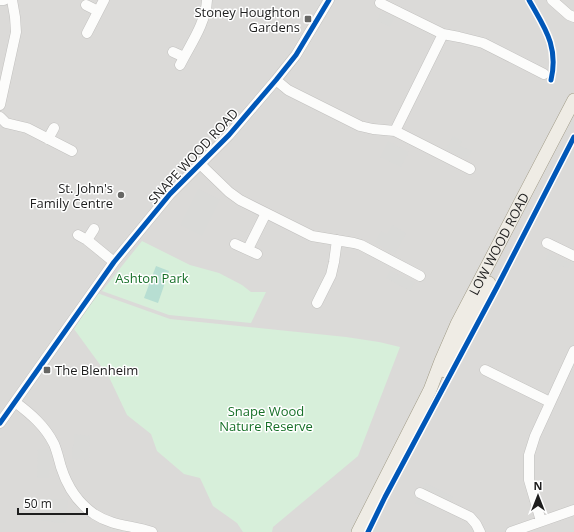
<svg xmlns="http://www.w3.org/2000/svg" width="574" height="532" font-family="'Open Sans',sans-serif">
<rect width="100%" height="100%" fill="#ecebe7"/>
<!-- residential -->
<path fill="#dbdad8" d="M0 0H574V532H0Z"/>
<!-- religious -->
<path fill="#dadad8" d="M381 11 395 17 390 27 377 21Z
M453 136 462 141 460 146 472 151 467 160 446 149Z
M388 141 409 152 401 167 380 157Z
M198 189 220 200 202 236 180 225Z
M392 225 406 233 395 254 375 243 381 231 387 234Z
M548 253 571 263 568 269 561 266 558 272 549 268 552 262 546 259Z
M390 270 415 283 410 291 386 278Z
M74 434 90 436 89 460 72 459Z
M38 449 51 450 49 478H37Z
M425 483 453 497 450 502 430 503 427 509 415 503Z
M42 498 68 500 66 523 41 521Z"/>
<!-- park -->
<path fill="#d7efda" d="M142 241 190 265 219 273 242 285 251 292H266L251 323 169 315 102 291Z
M97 293 170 319 346 337 379 342 400 347 358 456 273 527 272 532H243L237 523 213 506 200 478 184 474 157 451 151 434 127 415 109 377 74 329Z"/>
<!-- pitch -->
<path fill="#b7ded2" d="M156 266 169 271 158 303 144 298Z"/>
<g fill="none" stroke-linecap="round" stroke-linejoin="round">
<!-- minor casing -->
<g stroke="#c2c1bf" stroke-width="11">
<path id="minor" d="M0 0H4
M552 0 569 15 574 17
M380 3 443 34 459 37 483 43 544 74
M86 5 98 11
M87 33 104 0
M173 52 184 57
M180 65C190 45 206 23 207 0
M276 80 288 90 360 126 373 129 395 131 470 169
M0 105 16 32 15 17 12 0
M0 117 6 123 27 128 72 151
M395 131 443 34
M48 139 54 128
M200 164 229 192 240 200 312 236 354 243 361 245 420 276
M78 235 87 240 114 262
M87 240 94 229
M547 243 574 256
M235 244 257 254
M248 249 266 213
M317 303 331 275 334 262 337 240
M485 370 550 402
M15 402C31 414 45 426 54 444 57 451 59 460 61 467 67 486 78 503 94 514 114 527 132 525 152 532
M0 423 114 262 170 194 229 135 276 80 296 55 329 0
M420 493 470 517 476 524 480 532
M541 521 529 480V455L535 436 574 351
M511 532 574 510"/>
</g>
<!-- major casing -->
<g stroke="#a09a86" stroke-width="14">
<g id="major">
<path d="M445 371 489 283"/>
<path id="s1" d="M358 532 430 390 441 361 457 324 574 100"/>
</g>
</g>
<!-- minor -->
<use href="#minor" stroke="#fcfcfb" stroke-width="10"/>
<!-- major -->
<use href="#major" stroke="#efece5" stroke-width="13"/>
<!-- cycleway casing -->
<g stroke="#fff" stroke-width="8">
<path id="cycleway" d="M529 0C544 27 559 46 551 80
M0 423 114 262 170 194 229 135 276 80 296 55 329 0
M368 532 385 497 497 287 574 137"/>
</g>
<!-- cycleway -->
<use href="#cycleway" stroke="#0057b8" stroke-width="5"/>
</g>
<!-- markers -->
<g fill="#666664" stroke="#fff" stroke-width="1.5">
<rect x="304" y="15" width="8" height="8" rx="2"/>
<circle cx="121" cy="195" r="4"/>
<rect x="43" y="366" width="8" height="8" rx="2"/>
</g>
<g text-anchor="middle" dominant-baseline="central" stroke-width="3" stroke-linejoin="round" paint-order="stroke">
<!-- poi labels -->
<g font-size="13" fill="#1e1e1e" stroke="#fff" text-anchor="end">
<text x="300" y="12">Stoney Houghton<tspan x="300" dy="15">Gardens</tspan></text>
<text x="113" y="188">St. John's<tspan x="113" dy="15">Family Centre</tspan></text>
<text x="55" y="370" text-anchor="start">The Blenheim</text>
</g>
<!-- street labels -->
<g font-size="13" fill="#1e1e1e" stroke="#fff">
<text transform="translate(193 156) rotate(-47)">SNAPE WOOD ROAD</text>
<text stroke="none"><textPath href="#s1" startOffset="321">LOW WOOD ROAD</textPath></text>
</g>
<!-- park labels -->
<g font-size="13" fill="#177028" stroke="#fff">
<text x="152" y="278">Ashton Park</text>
<text x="266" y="411">Snape Wood<tspan x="266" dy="15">Nature Reserve</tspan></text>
</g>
</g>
<!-- north arrow -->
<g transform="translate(538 496)" stroke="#ffffff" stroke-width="3" paint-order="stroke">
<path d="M0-3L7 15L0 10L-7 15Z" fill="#1e1e1e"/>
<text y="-6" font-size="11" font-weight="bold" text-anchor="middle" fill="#1e1e1e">N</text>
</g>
<!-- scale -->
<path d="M18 508v6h69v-6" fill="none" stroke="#1e1e1e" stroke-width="2"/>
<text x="24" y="508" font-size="12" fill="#1e1e1e" stroke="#ffffff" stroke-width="3" paint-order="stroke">50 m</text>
</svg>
